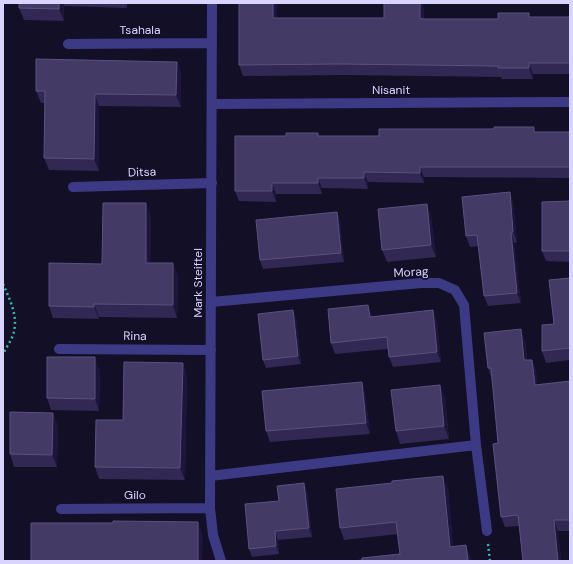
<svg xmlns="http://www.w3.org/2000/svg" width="573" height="564" font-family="'DM Sans',sans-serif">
<rect width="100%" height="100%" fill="#130f26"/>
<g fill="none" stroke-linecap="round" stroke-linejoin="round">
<!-- path -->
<path stroke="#2fb8b0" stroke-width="2.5" stroke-dasharray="2 3" stroke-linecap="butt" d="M3 284C10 300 19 317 13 335 11 341 6 348 3 354
M488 544 490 561"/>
<!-- street -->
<path stroke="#3d3a85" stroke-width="10" d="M212 3 210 508 213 535 221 561
M68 44 212 43
M212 104 570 102
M73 187 212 183
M211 302 421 283H439L455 290 464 305 476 445 487 531
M59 349 211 350
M210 476 476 445
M61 509 210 508"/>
</g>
<!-- wall -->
<path fill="#312854" d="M19 3H127V8L64 6V21L24 20 19 8Z
M384 3H423L424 19H498L529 13 530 17H570V74H533V79H502L501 77 344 75 243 76 239 65 277 18H384Z
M177 62 181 74V107L99 106V171L49 170 44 158 45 103H41L36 91Z
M536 132H570V178L424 177V183L368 182V189L322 188V194H276V202L239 201 235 191 286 136 318 133 319 136H379Z
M510 192 513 203 517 242 514 243 521 303 488 306 484 296 479 246 470 247 466 236Z
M570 201V262L546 261 542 251Z
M427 204 431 216 436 257 387 262 382 250Z
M337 212 340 221 344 262 263 269 260 260Z
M151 216 150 263 178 275 177 318 99 317V319L53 318 49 306 102 264Z
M570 278V360L546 363 542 351 554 324Z
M293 310 296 319 301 364 266 368 263 360Z
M372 315V317L437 321 441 362 393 367 389 357 388 349 335 354 331 343Z
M525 340 527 360H532L536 371 537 385 570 381V531H558L561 561H523L519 526 505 527 501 517 498 443 492 379 488 368Z
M100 370 99 411 51 410 47 398Z
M187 375 185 480 99 479 95 467 123 420Z
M362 382 365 393 370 434 270 442 266 431Z
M440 385 445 397 449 439 400 444 396 431Z
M58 425 57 467H14L10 454Z
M304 483 307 492 312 537 278 540 279 554 252 557 249 549 279 501Z
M448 488 453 546 466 545 470 557 471 561H354L400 554 398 534 344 540 340 528Z"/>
<!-- shaded-wall -->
<path fill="#1d163a" d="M59 3H63L64 6V21L59 9Z
M273 3H277V28L273 18Z
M420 3H423L424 29 420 18Z
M177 62 181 74V107L176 95Z
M529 63 533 74V79L529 68Z
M95 94 99 106V171L94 159Z
M420 167 424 177V183L420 173Z
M364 172 368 182V189L364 178Z
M318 178 322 188V194L318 183Z
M272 183 276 194V202L272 191Z
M510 192 513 203 517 242 513 232Z
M146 203 151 216 150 275 146 263Z
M427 204 431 216 436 257 431 245Z
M337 212 340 221 344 262 341 253Z
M511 232 514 243 521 303 517 293Z
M173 263 178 275 177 318 173 305Z
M94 304 99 317V319L94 307Z
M368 305 372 315 374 328 370 317Z
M293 310 296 319 301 364 298 356Z
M433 310 437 321 441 362 437 352Z
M521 329 525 340 528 371 524 360Z
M95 357 100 370 99 411 95 399Z
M532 360 536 371 538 395 535 385Z
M183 363 187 375 185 480 180 468Z
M362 382 365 393 370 434 366 423Z
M440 385 445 397 449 439 444 426Z
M53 413 58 425 57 467 52 455Z
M443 476 448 488 454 558 450 547Z
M304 483 307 492 312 537 309 528Z
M554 520 558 531 561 561H558Z
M198 522 203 534 202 561H198Z
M275 531 278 540 279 554 276 546Z
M466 545 470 557 471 561H468Z"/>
<!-- building -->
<path fill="#433a66" stroke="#5a527e" d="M19 3H59V9L19 8Z
M239 3H273V18H384V3H420V18L423 19H498V13H529V17H570V63H529V68H498V66L340 64 239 65Z
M36 59 177 62 176 95 95 94 94 159 44 158 45 91H36Z
M494 127H534V132H570V167H420V173L364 172V178H318V183H272V191H235V136H286V133H318V136H379V129H494Z
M510 192 513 232H511L517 293 484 296 477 235 466 236 462 197Z
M570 201V251H542V202Z
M103 203H146V263H173V305L94 304V307L49 306V263L102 264Z
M427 204 431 245 382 250 378 209Z
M337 212 341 253 260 260 256 220Z
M570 278V348L542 351V325L554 324 549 280Z
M368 305 370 317 433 310 437 352 389 357 387 337 331 343 328 309Z
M293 310 298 356 263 360 258 314Z
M521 329 524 360H532L535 385 570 381V520H554L558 561H523L518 515 501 517 493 444 498 443 491 368H488L484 333Z
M47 357H95V399L47 398Z
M124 362 183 363 180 468 95 467 96 420H123Z
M362 382 366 423 266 431 262 391Z
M440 385 444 426 396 431 391 390Z
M10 412 53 413 52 455 10 454Z
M443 476 450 547 466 545 468 561H354L362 560V558L400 554 396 522 340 528 336 489 392 483V481Z
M304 483 309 528 275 531 276 546 249 549 245 504 279 501 277 486Z
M113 521 198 522V561H31V523H113Z"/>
<g text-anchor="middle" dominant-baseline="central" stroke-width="3.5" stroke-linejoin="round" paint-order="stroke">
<!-- street labels -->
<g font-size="12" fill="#d9d4ff" stroke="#130f26">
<text x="140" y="30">Tsahala</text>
<text x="391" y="90">Nisanit</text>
<text transform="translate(142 172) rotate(-2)">Ditsa</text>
<text transform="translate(411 272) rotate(-3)">Morag</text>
<text transform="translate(198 283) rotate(-90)">Mark Steiftel</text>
<text transform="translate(135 336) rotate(1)">Rina</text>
<text x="135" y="495">Gilo</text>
</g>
</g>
<!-- border -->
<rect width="573" height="564" fill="none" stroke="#d9d4ff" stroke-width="8"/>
</svg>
